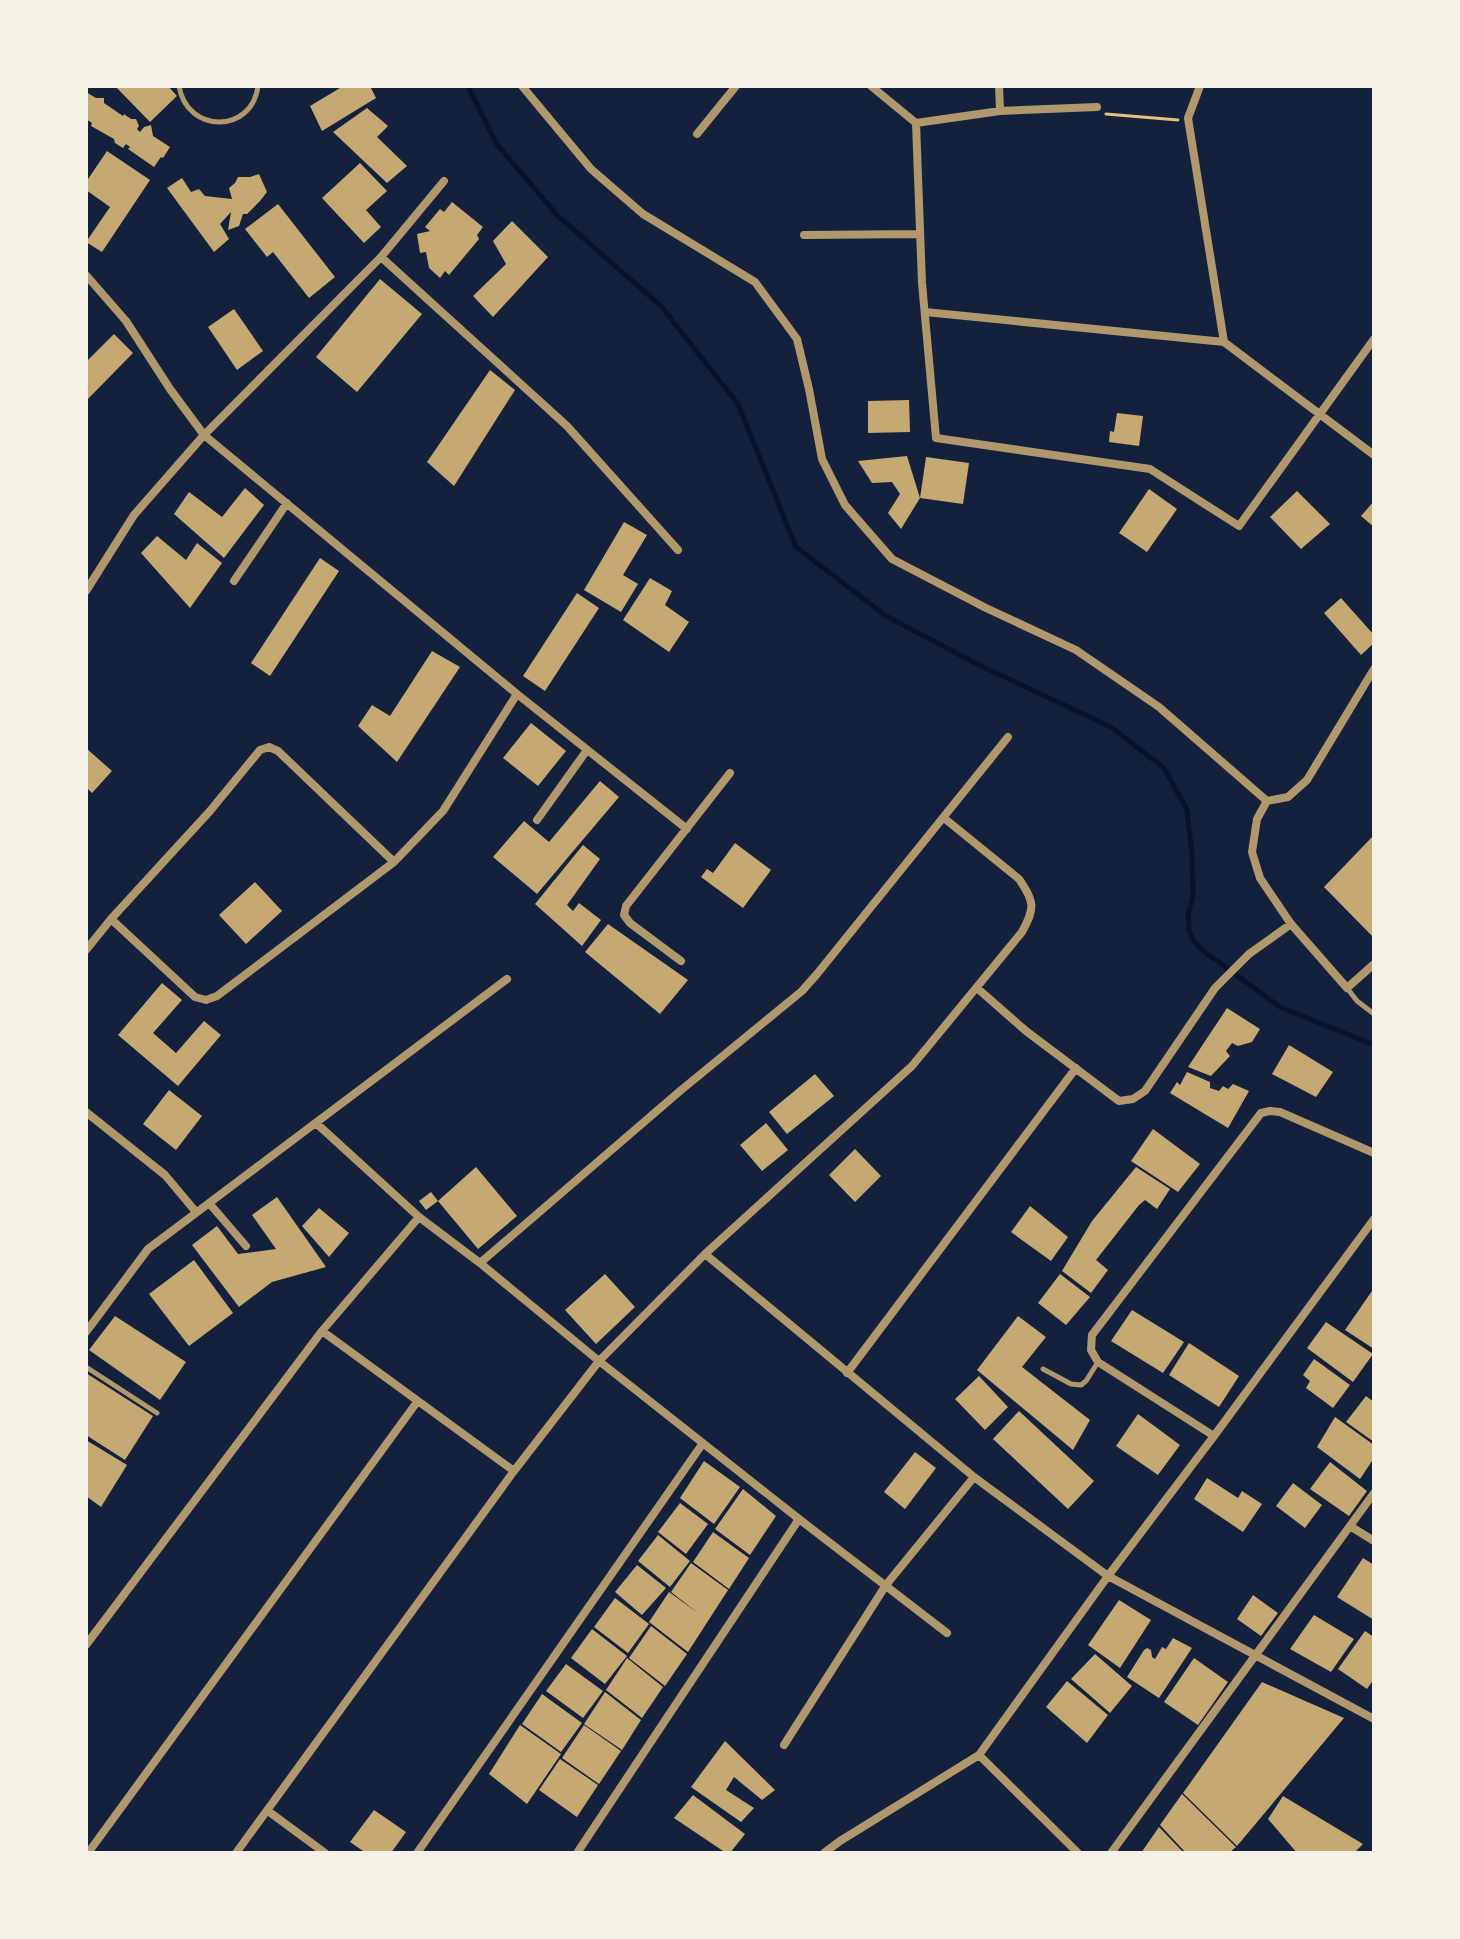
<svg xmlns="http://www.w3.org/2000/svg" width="1460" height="1939" font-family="Lato,sans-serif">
<rect width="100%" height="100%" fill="#14213d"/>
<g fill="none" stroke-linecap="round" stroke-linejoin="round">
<!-- stream -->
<path stroke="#0b132b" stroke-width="5" d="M468 86 496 143 557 215 661 306 738 404 796 547 886 616 981 666 1111 727 1164 768 1187 810 1192 855 1193 896 1188 915 1189 930 1193 940 1202 950 1280 1007 1374 1045"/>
</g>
<!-- building -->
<path fill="#c6a872" d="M115 86H168L177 96 150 122Z
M339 86H370L376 98 322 131 310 106 340 88Z
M86 92 96 98H104V103L123 116 124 114 131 119H136L139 126 137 129 140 132 144 127 151 125 153 136 170 147 163 158 161 157 154 167 128 149 130 147 126 144 123 148 115 143 114 139 91 126 92 123 86 119Z
M367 108 388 126 377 137 407 166 387 183 333 132Z
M107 151 150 180 102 252 86 242 110 207 86 190V182Z
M360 163 387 191 366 210 381 227 364 243 322 198Z
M259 174 267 192 260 201 247 214H243L239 226 228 230 231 212 220 224 229 239 214 252 167 188 182 178 191 192 199 189 205 196 232 199 229 188 235 183 238 177H250Z
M452 202 483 227 477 235 479 239 449 275 445 271 440 278 429 268 426 252 420 253 417 234 430 231 425 227 440 209 444 212Z
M278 204 335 277 309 298 273 252 267 257 245 229Z
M512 221 548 257 493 317 473 296 506 264 493 241Z
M380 279 422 314 357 392 316 357Z
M234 309 263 351 237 370 208 327Z
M114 334 133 353 86 401V362Z
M490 370 515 390 454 486 427 462Z
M909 400 910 432 868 433V401Z
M1117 413 1143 416 1139 446 1109 442 1110 431 1114 432Z
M907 456 920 498 901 529 888 513 900 494 892 482 872 483 858 461Z
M926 457 969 463 963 504 920 498Z
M245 488 264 505 224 558 174 514 189 492 222 517Z
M1149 489 1177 509 1147 552 1119 533Z
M1297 491 1330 524 1301 549 1270 517Z
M1374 501V527L1361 516Z
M624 522 647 535 623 575 638 584 621 612 584 590Z
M157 536 186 560 197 543 222 563 190 608 141 553Z
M320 558 339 571 270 676 251 663Z
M650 578 672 591 665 605 689 622 669 652 623 620Z
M577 593 599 608 545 691 523 676Z
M1341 598 1374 635V643L1361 655 1324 613Z
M432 651 460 667 397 762 358 726 372 705 390 716Z
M531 723 566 751 538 786 503 758Z
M86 748 112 771 92 793 86 787Z
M600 781 619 797 537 894 493 857 524 821 549 842Z
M1374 835V938L1324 887Z
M735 843 771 870 743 908 701 877 707 869 713 873Z
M583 845 600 859 567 905 573 911 579 903 601 920 582 946 535 904Z
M255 882 282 911 246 944 219 915Z
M608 924 688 980 660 1014 585 952Z
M162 983 182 1000 153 1033 176 1053 204 1021 221 1035 178 1086 118 1035Z
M1227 1008 1260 1029 1252 1042 1238 1046 1232 1043 1226 1051 1230 1056 1211 1076 1188 1067Z
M1289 1045 1333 1072 1316 1097 1272 1074Z
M1187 1072 1210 1082V1088L1219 1091 1223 1086 1228 1089 1233 1084 1249 1091 1228 1128 1170 1093 1177 1082 1180 1085Z
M815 1074 834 1096 787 1134 769 1112Z
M169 1090 202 1116 176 1150 143 1124Z
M766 1123 788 1150 762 1171 740 1145Z
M1153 1129 1200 1164 1178 1192 1131 1161Z
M855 1149 881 1176 855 1202 829 1175Z
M476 1167 517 1216 478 1249 438 1201Z
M1136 1167 1170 1189 1157 1209 1145 1200 1139 1205 1096 1260 1108 1270 1091 1293 1062 1271 1092 1221Z
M431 1192 438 1201 426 1210 419 1201Z
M277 1197 326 1267 272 1282 239 1307 192 1245 217 1226 238 1254 276 1249 252 1215Z
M1030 1206 1068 1237 1051 1261 1011 1232Z
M319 1208 349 1233 329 1257 302 1226Z
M194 1260 233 1313 189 1346 149 1294Z
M605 1274 635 1307 596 1344 565 1310Z
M1060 1274 1090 1297 1066 1325 1038 1303Z
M1374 1288V1349L1345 1330Z
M1132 1310 1184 1342 1163 1373 1111 1341Z
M115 1316 186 1362 160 1400 89 1350Z
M1018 1316 1046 1337 1022 1367 1090 1420 1073 1450 977 1370Z
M1326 1322 1373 1354 1353 1382 1307 1348Z
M1189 1343 1239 1376 1219 1407 1169 1375Z
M1314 1359 1350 1385 1333 1408 1306 1388 1310 1381 1303 1375Z
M86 1373 153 1416 125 1460 86 1435Z
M979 1376 1008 1407 985 1430 955 1399Z
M1366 1396 1374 1402V1442L1346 1422Z
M1019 1411 1094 1481 1068 1509 993 1439Z
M1138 1414 1180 1445 1158 1475 1116 1446Z
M1335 1417 1374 1445V1458L1360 1479 1317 1447Z
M86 1440 127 1465 101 1507 86 1496Z
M915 1452 936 1468 905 1509 884 1492Z
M704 1461 740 1487 714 1524 680 1498Z
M1330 1462 1367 1491 1349 1516 1310 1489Z
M1207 1478 1238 1498 1242 1491 1262 1504 1243 1532 1194 1499Z
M1293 1483 1322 1505 1305 1528 1276 1506Z
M743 1489 776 1516 750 1555 715 1529Z
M680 1503 708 1524 686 1554 658 1532Z
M713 1532 749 1558 729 1589 693 1562Z
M658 1535 690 1561 670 1587 638 1561Z
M1363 1558 1374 1565V1620L1337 1597Z
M691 1563 728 1590 688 1652 649 1622 669 1592 698 1613 671 1592Z
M637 1565 666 1588 642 1615 615 1592Z
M1253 1595 1278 1613 1261 1636 1237 1619Z
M615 1598 649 1624 628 1653 594 1627Z
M1119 1600 1151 1620 1120 1668 1088 1645Z
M1314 1615 1354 1639 1331 1672 1290 1649Z
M651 1626 687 1654 665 1686 629 1658Z
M592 1629 627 1656 605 1684 571 1658Z
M1365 1631 1374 1637V1679L1367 1689 1338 1669Z
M1173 1638 1192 1648 1159 1698 1127 1677 1144 1650 1147 1648 1151 1650 1152 1657 1155 1659 1162 1647 1166 1649Z
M1095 1654 1132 1686 1110 1713 1071 1679Z
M627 1658 663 1687 642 1718 606 1690Z
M1194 1658 1228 1682 1198 1725 1164 1702Z
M566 1664 603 1691 583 1718 546 1691Z
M1067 1681 1108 1715 1087 1743 1046 1707Z
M1262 1682 1344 1718 1237 1846 1183 1793Z
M605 1692 641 1720 622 1750 584 1724Z
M542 1694 582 1723 561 1752 522 1724Z
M520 1725 561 1754 527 1804 489 1774Z
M584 1725 621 1751 599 1784 562 1758Z
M725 1741 775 1790 762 1800 734 1777 726 1790 754 1808 741 1822 691 1787Z
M560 1759 598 1785 577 1817 539 1790Z
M1182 1794 1236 1847 1229 1853H1186L1160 1825Z
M693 1795 745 1834 730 1853H726L674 1818Z
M1283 1796 1363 1844 1354 1853H1297L1268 1819Z
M374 1810 406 1832 391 1853H366L350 1842Z
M1159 1827 1184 1853H1141Z"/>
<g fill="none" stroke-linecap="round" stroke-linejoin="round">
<!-- path -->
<path stroke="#e5c07b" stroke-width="3" d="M1106 114 1178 120"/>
<!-- service -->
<path stroke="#b1986c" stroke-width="5" d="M179 86C187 134 252 134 258 86
M1347 988 1357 1001 1374 1014
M86 1367 157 1413
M1043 1369 1071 1384 1081 1385 1086 1381 1098 1362"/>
<!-- minor -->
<path stroke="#b1986c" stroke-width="8" d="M522 86 591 169 643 214 755 282 797 339 809 389 822 459 845 505 892 559 986 608 1076 650 1159 707 1267 801 1288 797 1307 780 1374 669
M871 86 916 123 922 283 936 438 1150 469 1239 526 1374 339
M999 86 1000 111
M1200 86 1188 118 1224 342 1374 455
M916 123 1000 111 1097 107
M697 134 736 86
M804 235 920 234
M381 257 567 426 678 550
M86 275 126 321 170 389 204 435 517 694 687 829
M925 312 1224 342
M234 581 287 503
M86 591 134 515 204 435 381 257 444 181
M1267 801 1257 819 1252 852 1260 878 1291 924 1347 988 1374 964
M537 820 587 750
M111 919 195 997 206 1000 217 996 394 862 443 811 517 694
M86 950 111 919 210 811 260 750 269 747 278 751 394 862
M681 961 630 923 624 915 626 906 730 773
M977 988 1026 1031 1119 1101 1133 1099 1145 1091 1215 988 1249 954 1291 924
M86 1112 165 1175 196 1212
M316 1123 419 1217 480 1263 599 1361 799 1519 947 1633
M209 1203 246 1246
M705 1254 974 1477 1108 1576 1374 1719
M480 1263 680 1091 802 991 817 974 1008 737
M322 1331 514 1471
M86 1332 148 1249 507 979
M847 1373 1076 1068
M1214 1436 1098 1362 1091 1350 1092 1335 1261 1113 1270 1111 1280 1112 1374 1153
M1350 1526 1374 1541
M86 1645 322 1331 419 1217
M784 1745 886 1585 974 1477
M979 1755 1078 1853
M268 1811 325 1853
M88 1853 417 1402
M236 1853 514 1471 599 1361 705 1254 912 1066 1022 932C1035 908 1035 902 1019 879L944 818
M417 1853 703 1443
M577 1853 799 1519
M824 1853 840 1841 979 1755 1108 1576 1214 1436 1374 1219
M1111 1853 1374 1493"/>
</g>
<!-- border -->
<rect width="1460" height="1939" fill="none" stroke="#f6f1e7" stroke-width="176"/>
</svg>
